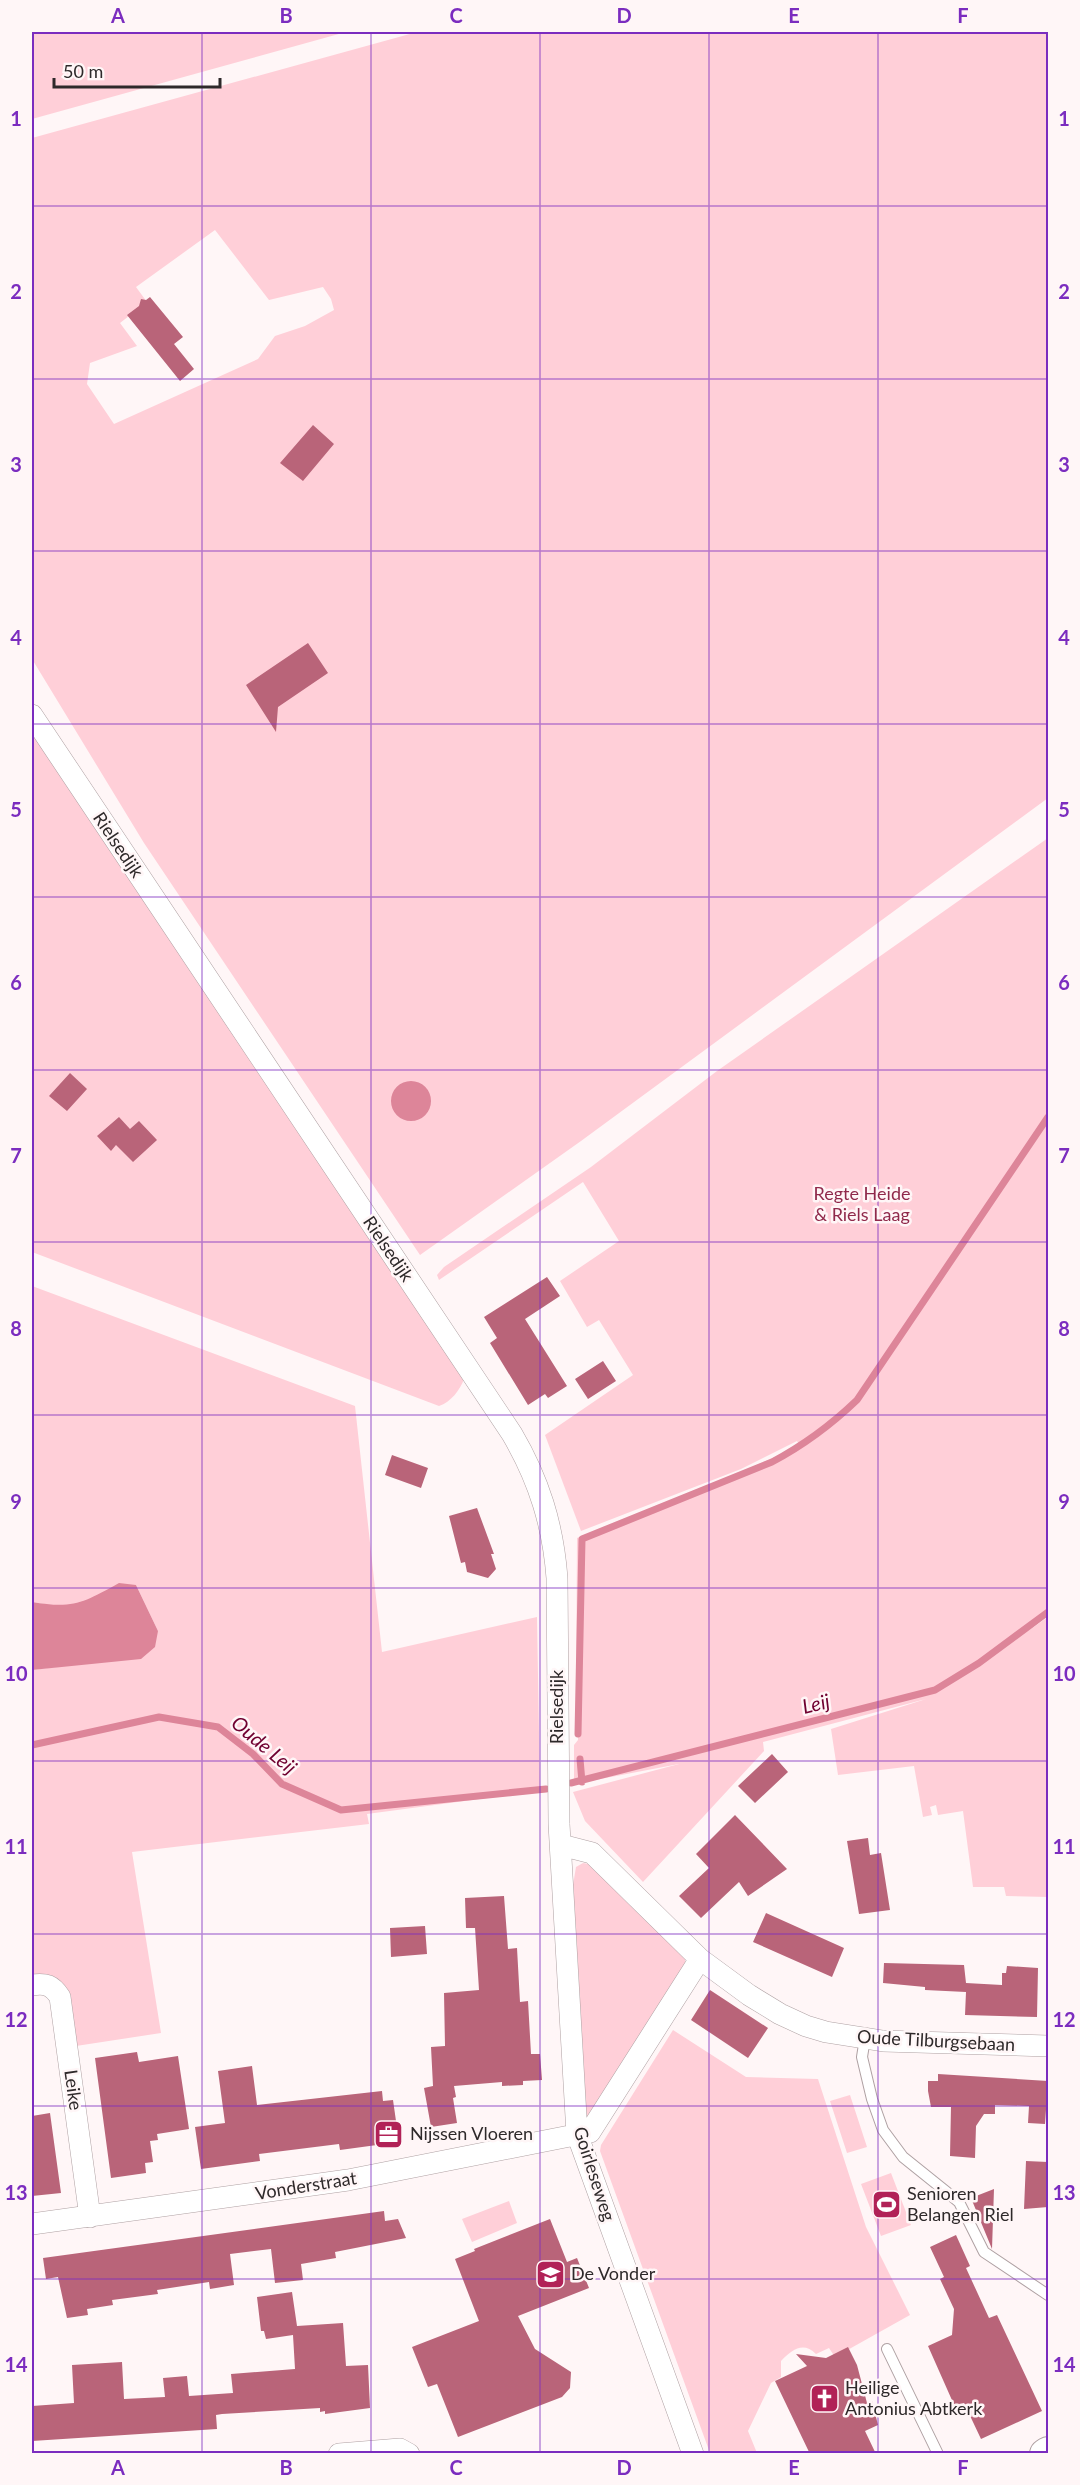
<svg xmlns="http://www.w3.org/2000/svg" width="1080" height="2485" font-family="Lato,sans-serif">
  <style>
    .green { fill: #ffcfd8; fill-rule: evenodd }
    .water { fill: #dd8599 }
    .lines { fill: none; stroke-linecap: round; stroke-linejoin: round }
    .stream { stroke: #dd8599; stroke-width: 7 }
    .building { fill: #b96479 }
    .lane-casing { stroke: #afa1a3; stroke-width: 12 }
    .street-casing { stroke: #afa1a3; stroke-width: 22 }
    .secondary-casing { stroke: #afa1a3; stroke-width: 32 }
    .lane { stroke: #fff; stroke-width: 10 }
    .street { stroke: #fff; stroke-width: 21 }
    .secondary { stroke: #fff; stroke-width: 30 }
    .grid { fill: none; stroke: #7b2cbf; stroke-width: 1.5; stroke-opacity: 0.55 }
    .labels { text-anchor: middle; stroke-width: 5; stroke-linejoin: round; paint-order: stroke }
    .street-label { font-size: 18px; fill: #2e292a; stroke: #fff6f7 }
    .park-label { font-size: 18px; fill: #90294b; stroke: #fff6f7 }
    .poi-label { font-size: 18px; fill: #2e292a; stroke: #fff6f7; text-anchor: start }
    .water-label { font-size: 20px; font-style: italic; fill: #6f0030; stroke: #fff6f7 }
    .neatline { fill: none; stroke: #7b2cbf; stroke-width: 2 }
    .grid-label { font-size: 20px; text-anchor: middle; font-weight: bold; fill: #7b2cbf }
  </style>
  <rect width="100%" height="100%" fill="#fff6f7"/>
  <path class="green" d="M 32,32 L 346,32 L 32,119 Z
    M 417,32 L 1048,32 L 1048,798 L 581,1141 L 420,1255 L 144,843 L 32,659 L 32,138 ZM 215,230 L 269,300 L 323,287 L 331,299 L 334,310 L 305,326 L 275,336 L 258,359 L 114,424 L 87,384 L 90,363 L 137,346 L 120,323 L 147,302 L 136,287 Z
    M 32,730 L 464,1379 C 460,1390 451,1402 439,1406 L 32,1252 Z
    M 1048,838 L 1048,1615 L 1028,1631 L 1048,1617 L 1048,1897 L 1006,1896 L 1004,1887 L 973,1887 L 963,1811 L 938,1815 L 936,1805 L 930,1807 L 932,1815 L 923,1817 L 914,1766 L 838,1775 L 831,1729 L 926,1699 L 763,1742 L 764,1751 L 643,1882 L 585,1821 L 573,1792 L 679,1764 L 574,1784 L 574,1745 L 578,1740 L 576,1693 L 577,1538 L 725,1479 L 800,1446 L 797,1441 L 741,1469 L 581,1531 L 545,1435 L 633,1375 L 599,1320 L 587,1327 L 560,1281 L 619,1241 L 583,1182 L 439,1280 L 437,1275 L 444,1267 L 591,1167 L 717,1071 Z
    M 32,1286 L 355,1406 L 382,1652 L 537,1617 L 540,1791 L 367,1814 L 369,1824 L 132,1852 L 161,2033 L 76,2046 C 71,2012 77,1971 32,1977 L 32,1670 L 72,1665 L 158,1631 L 136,1585 L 95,1597 L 78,1605 L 56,1606 L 32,1602 Z
    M 583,1863 L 589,1864 L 685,1956 L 685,1966 L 589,2120 L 586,2118 L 573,1885 L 576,1867 Z
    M 673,2030 L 746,2077 L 818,2079 L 866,2227 L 910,2315 L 835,2357 L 829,2348 L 816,2354 C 803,2341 792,2350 781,2361 L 781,2377 L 771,2383 L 748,2431 L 757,2453 L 710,2453 L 600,2151 L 601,2145 Z
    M 850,2095 L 867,2147 L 847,2153 L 830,2101 Z
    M 891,2173 L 911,2225 L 881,2236 L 861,2184 Z
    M 509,2201 L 517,2223 L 472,2242 L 462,2219 Z"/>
  <path class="water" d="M391 1101a20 20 0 1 1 40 0a20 20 0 1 1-40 0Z
    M 119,1583 L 136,1585 L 158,1631 L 155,1647 L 141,1659 L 32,1670 L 32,1602 C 73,1609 83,1603 119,1583 Z"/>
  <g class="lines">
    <path class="stream" d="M 578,1734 L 582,1539 L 772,1462 C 804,1445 831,1425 857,1400 L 1048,1117
      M 32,1745 L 159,1717 L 218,1727 L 253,1754 L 282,1784 L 341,1810 L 546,1789
      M 580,1759 L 582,1782
      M 571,1783 L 935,1690 L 979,1663 L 1048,1612"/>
  </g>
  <path class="building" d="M 150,297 L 183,337 L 174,344 L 194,369 L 180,381 L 127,315 L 139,306 L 141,299 L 146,300 Z
    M 313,425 L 334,444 L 303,481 L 280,463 Z
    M 308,643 L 328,673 L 278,707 L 276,732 L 246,685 Z
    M 70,1073 L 87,1089 L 67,1111 L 49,1096 Z
    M 119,1117 L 130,1129 L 139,1121 L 157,1140 L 133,1162 L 116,1145 L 111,1151 L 97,1136 Z
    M 547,1277 L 560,1296 L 525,1319 L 567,1386 L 548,1398 L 545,1394 L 528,1405 L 490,1343 L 497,1338 L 484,1317 Z
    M 603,1361 L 616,1381 L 588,1399 L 575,1379 Z
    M 392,1455 L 428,1468 L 421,1488 L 385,1475 Z
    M 477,1508 L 494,1554 L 491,1554 L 496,1569 L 488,1578 L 467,1572 L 465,1562 L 461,1563 L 449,1516 Z
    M 772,1754 L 788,1772 L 755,1803 L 738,1786 Z
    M 735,1815 L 787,1869 L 748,1896 L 739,1882 L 701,1918 L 679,1896 L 709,1868 L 696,1854 Z
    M 868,1838 L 870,1855 L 881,1853 L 890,1910 L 859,1914 L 847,1841 Z
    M 504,1896 L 508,1949 L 517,1948 L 520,2002 L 528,2001 L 531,2054 L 540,2054 L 542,2080 L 523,2081 L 523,2085 L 502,2086 L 502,2082 L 454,2086 L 456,2097 L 453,2098 L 457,2123 L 431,2127 L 424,2088 L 433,2086 L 431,2047 L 445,2046 L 444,1993 L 479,1990 L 475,1928 L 466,1928 L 465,1898 Z
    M 766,1913 L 844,1948 L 832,1977 L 753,1942 Z
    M 425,1926 L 427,1954 L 391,1957 L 390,1928 Z
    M 884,1963 L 964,1965 L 966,1983 L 1002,1985 L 1002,1973 L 1006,1973 L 1007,1966 L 1038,1968 L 1037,2017 L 965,2015 L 966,1992 L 925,1990 L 925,1987 L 883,1983 Z
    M 710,1990 L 768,2028 L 748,2058 L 691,2020 Z
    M 137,2052 L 139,2062 L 178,2056 L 189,2129 L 157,2134 L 158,2140 L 150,2141 L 153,2162 L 145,2163 L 146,2173 L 111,2178 L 95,2058 Z
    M 252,2066 L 257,2105 L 382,2091 L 383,2101 L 393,2100 L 399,2142 L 340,2150 L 339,2144 L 259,2154 L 260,2161 L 201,2169 L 195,2127 L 225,2123 L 218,2071 Z
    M 938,2074 L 1048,2081 L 1045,2124 L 1028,2123 L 1029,2106 L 995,2105 L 995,2114 L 984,2114 L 976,2126 L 975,2158 L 950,2156 L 951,2107 L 931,2107 L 928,2091 L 928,2081 L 938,2081 Z
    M 50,2113 L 61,2193 L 32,2196 L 32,2116 Z
    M 1026,2161 L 1048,2162 L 1048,2207 L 1024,2209 Z
    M 994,2189 L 992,2249 L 971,2198 Z
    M 384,2211 L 385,2221 L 398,2219 L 406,2238 L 335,2252 L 336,2258 L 301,2264 L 303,2280 L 275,2283 L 271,2249 L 230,2254 L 234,2285 L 210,2289 L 209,2282 L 157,2290 L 158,2294 L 112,2300 L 113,2305 L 87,2309 L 88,2315 L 67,2318 L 58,2277 L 46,2279 L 43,2258 Z
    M 550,2219 L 567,2262 L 577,2258 L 589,2288 L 518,2316 L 535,2349 L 571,2372 L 570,2388 L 562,2397 L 458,2437 L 437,2384 L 428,2387 L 412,2347 L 479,2321 L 455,2259 L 475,2251 L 474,2249 Z
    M 956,2235 L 970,2266 L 966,2268 L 989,2318 L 997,2315 L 1042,2411 L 981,2439 L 964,2403 L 955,2407 L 928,2346 L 952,2335 L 954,2309 L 940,2279 L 944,2277 L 930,2247 Z
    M 292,2292 L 297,2326 L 343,2323 L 346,2366 L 368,2365 L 370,2408 L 325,2414 L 325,2411 L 320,2412 L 320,2408 L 222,2414 L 216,2415 L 217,2429 L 32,2441 L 32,2406 L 74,2403 L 72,2365 L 122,2362 L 124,2399 L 165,2397 L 163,2378 L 187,2376 L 189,2396 L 233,2393 L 231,2374 L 295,2369 L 293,2335 L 266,2339 L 264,2331 L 261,2331 L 257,2297 Z
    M 848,2347 L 857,2365 L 867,2403 L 872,2401 L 878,2425 L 865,2431 L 876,2454 L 810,2454 L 775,2381 L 807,2366 L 796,2354 L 826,2358 Z"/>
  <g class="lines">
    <defs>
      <path id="lane" d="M 865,2038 L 862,2057 L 872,2099 L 883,2130 L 903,2157 L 959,2202 L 984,2252 L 1048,2295
        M 887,2349 L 938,2454"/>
      <path id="street" d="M 32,715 L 512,1434 C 539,1480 553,1525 557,1578 L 559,1824 L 577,2134 L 693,2454
        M 561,1845 L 592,1853 L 700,1959 L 749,1995 L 780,2014 L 806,2026 L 826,2032 L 883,2041 L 1048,2046
        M 32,1985 C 46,1983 52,1985 60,1997 L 90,2217
        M 32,2224 L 348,2180 L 590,2132 L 700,1959
        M 339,2454 L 400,2449 L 409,2454"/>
      <path id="secondary" d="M 1045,2454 L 1048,2452"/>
    </defs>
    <use href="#lane" class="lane-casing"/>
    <use href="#street" class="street-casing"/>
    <use href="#secondary" class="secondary-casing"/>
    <use href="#lane" class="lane"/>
    <use href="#street" class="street"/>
    <use href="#secondary" class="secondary"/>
  </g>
  <path class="grid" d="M 202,32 L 202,2454M 371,32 L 371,2454M 540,32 L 540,2454M 709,32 L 709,2454M 878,32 L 878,2454M 32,206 L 1048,206M 32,379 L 1048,379M 32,551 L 1048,551M 32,724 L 1048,724M 32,897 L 1048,897M 32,1070 L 1048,1070M 32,1242 L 1048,1242M 32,1415 L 1048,1415M 32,1588 L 1048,1588M 32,1761 L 1048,1761M 32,1934 L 1048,1934M 32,2106 L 1048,2106M 32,2279 L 1048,2279"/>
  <defs>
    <symbol id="office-square" viewBox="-11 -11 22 22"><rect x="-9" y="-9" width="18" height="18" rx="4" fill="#b12257" stroke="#fff6f7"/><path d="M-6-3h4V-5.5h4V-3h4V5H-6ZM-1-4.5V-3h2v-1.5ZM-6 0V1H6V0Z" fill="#fff"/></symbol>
    <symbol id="stadium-square" viewBox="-11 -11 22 22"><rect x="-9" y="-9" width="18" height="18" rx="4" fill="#b12257" stroke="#fff6f7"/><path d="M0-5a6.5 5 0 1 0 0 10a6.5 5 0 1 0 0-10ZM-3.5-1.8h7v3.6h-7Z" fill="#fff"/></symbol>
    <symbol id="school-square" viewBox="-11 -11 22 22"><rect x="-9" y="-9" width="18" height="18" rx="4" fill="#b12257" stroke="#fff6f7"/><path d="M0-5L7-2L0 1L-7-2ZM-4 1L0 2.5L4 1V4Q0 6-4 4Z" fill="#fff"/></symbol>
    <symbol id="church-square" viewBox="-11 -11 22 22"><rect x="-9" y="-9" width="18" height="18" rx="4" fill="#b12257" stroke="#fff6f7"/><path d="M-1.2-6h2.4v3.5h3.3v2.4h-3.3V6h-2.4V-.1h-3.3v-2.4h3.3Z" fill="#fff"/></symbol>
  </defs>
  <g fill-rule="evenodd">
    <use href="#office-square" x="372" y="2118" width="33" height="33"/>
    <use href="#stadium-square" x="870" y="2188" width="33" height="33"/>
    <use href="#school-square" x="534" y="2258" width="33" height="33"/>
    <use href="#church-square" x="808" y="2382" width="33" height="33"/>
  </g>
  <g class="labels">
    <g class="street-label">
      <text transform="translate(118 845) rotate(56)" y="6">Rielsedijk</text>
      <text transform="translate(388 1249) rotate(56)" y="6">Rielsedijk</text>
      <text transform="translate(557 1707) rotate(-90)" y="6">Rielsedijk</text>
      <text transform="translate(936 2041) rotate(3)" y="6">Oude Tilburgsebaan</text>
      <text transform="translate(73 2090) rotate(82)" y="6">Leike</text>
      <text transform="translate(594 2174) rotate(72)" y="6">Goirleseweg</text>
      <text transform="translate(306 2186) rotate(-9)" y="6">Vonderstraat</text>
    </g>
    <g class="park-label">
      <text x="862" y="1200">Regte Heide<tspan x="862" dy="21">&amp; Riels Laag</tspan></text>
    </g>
    <g class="poi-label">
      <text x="410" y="2140">Nijssen Vloeren</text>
      <text x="907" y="2200">Senioren<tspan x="907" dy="21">Belangen Riel</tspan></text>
      <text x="571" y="2280">De Vonder</text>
      <text x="845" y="2394">Heilige<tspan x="845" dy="21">Antonius Abtkerk</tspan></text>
    </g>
    <g class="water-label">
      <text transform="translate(816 1704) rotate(-14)" y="7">Leij</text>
      <text transform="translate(264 1745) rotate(40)" y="7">Oude Leij</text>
    </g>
  </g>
  <rect width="1080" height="2485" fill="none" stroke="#fff6f7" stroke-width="66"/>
  <path d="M54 78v9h166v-9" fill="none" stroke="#2e292a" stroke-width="3"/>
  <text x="63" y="78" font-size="18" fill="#2e292a" stroke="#fff6f7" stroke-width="4.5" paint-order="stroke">50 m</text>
  <rect x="33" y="33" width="1014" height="2419" class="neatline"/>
  <g class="grid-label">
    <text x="118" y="23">A</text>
    <text x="286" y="23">B</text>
    <text x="456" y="23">C</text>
    <text x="624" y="23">D</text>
    <text x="794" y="23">E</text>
    <text x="963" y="23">F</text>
    <text x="16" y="126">1</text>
    <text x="1064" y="126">1</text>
    <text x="16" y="299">2</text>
    <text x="1064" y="299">2</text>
    <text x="16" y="472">3</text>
    <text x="1064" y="472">3</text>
    <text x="16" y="645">4</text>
    <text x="1064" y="645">4</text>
    <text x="16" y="817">5</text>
    <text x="1064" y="817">5</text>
    <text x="16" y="990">6</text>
    <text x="1064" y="990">6</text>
    <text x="16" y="1163">7</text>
    <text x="1064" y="1163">7</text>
    <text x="16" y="1336">8</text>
    <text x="1064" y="1336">8</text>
    <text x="16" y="1509">9</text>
    <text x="1064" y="1509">9</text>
    <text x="16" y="1681">10</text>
    <text x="1064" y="1681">10</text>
    <text x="16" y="1854">11</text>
    <text x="1064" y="1854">11</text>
    <text x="16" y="2027">12</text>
    <text x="1064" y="2027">12</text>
    <text x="16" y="2200">13</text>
    <text x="1064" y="2200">13</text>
    <text x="16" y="2372">14</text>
    <text x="1064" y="2372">14</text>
    <text x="118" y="2475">A</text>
    <text x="286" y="2475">B</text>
    <text x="456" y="2475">C</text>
    <text x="624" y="2475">D</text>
    <text x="794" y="2475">E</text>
    <text x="963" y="2475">F</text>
  </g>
</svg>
